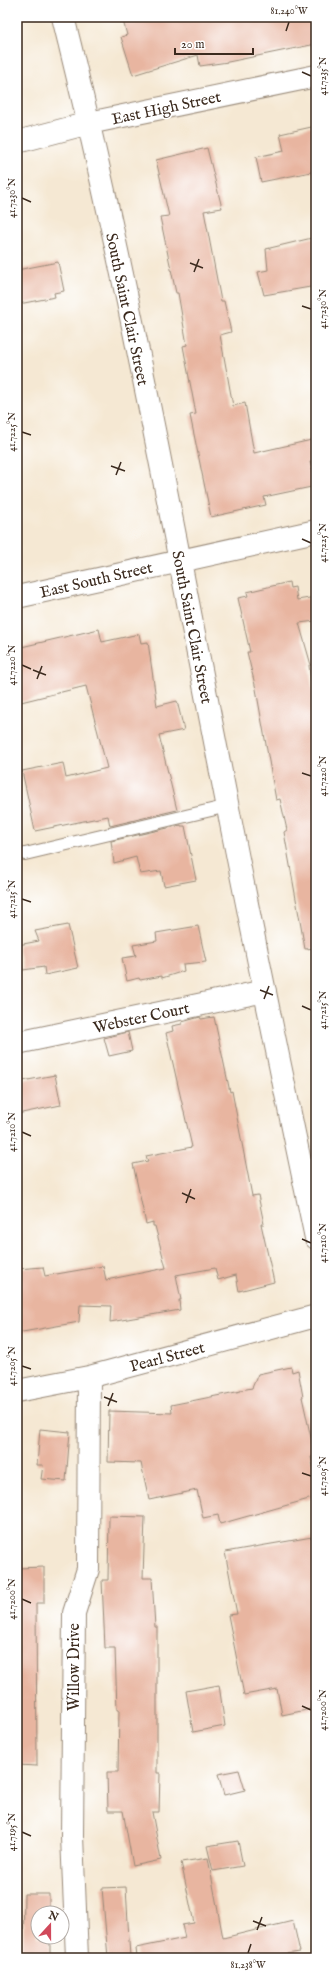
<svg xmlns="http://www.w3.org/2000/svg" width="333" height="1975" font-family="'IM FELL English',serif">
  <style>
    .building { fill: #e8b5a0 }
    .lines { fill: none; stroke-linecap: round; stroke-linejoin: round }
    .lane-casing { stroke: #988978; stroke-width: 14 }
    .street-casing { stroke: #988978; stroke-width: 24 }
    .lane { stroke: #fff; stroke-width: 12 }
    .street { stroke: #fff; stroke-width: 22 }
    .ticks { fill: none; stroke: #3b2a1e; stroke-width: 1.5 }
    .labels { text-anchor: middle; stroke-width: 3; stroke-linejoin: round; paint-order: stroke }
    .street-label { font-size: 16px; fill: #3b2a1e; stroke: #fff }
    .neatline { fill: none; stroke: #3b2a1e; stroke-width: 1.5 }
    .ticks-label { font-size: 10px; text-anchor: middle; fill: #3b2a1e }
  </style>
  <rect width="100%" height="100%" fill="#fff"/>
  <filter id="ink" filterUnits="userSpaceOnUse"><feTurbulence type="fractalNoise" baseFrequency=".025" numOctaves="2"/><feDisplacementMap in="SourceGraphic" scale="8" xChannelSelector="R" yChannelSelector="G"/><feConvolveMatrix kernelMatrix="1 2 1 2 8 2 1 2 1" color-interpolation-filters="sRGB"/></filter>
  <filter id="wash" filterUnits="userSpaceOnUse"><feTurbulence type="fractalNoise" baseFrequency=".012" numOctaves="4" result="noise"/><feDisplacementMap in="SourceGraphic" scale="16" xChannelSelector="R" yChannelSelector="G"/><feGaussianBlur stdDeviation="0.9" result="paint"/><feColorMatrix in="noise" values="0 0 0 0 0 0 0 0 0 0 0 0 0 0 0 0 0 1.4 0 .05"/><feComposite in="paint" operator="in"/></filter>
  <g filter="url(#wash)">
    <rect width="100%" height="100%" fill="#f5e8d3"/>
    <g id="blocks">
      <path class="building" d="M 122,17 L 316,17 L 316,44 L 228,62 L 200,66 L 198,55 L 133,75 L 121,37 L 127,35 Z
        M 316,126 L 316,171 L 261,182 L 256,157 L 284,151 L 280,134 Z
        M 207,148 L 222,208 L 204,211 L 221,301 L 224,301 L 231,332 L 220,335 L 233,406 L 245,403 L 254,453 L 316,439 L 316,461 L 310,462 L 316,486 L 264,497 L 266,505 L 211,517 L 190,415 L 196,414 L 183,346 L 187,345 L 178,293 L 176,293 L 160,217 L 169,216 L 156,160 Z
        M 316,237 L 316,286 L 264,295 L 258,272 L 268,270 L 266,249 Z
        M 58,262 L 64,291 L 54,293 L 55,297 L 19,304 L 17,291 L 17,270 Z
        M 289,582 L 290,588 L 295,587 L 297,600 L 316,597 L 316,621 L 299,623 L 311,665 L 309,665 L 314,703 L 316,702 L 316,948 L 305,949 L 284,832 L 287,830 L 280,799 L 276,800 L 256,689 L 247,652 L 250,652 L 238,598 L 248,596 L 247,592 Z
        M 99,629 L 102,642 L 139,634 L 141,643 L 148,642 L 157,706 L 177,701 L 184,730 L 159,735 L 177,810 L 110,826 L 108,816 L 35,831 L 22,771 L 63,763 L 66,778 L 107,768 L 86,686 L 21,702 L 19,694 L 17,694 L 17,648 Z
        M 181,825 L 181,826 L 185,826 L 196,880 L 164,886 L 161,871 L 140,874 L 136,857 L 114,863 L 111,841 Z
        M 68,925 L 78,968 L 45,975 L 44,967 L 23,970 L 18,945 L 39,941 L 35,931 Z
        M 198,926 L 206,962 L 183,964 L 184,971 L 162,978 L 162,976 L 140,980 L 139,978 L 127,981 L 122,958 L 136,956 L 133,945 L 157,941 L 156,933 Z
        M 200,1017 L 201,1019 L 214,1017 L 230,1092 L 232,1091 L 252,1196 L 258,1195 L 264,1224 L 261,1224 L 274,1282 L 239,1291 L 236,1275 L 218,1280 L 215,1268 L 176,1275 L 181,1300 L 179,1300 L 180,1310 L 110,1322 L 111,1306 L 80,1305 L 79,1322 L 17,1333 L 17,1269 L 43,1267 L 45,1276 L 103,1266 L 106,1280 L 166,1268 L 155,1226 L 153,1226 L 153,1222 L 146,1224 L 133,1164 L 148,1161 L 146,1156 L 192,1147 L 166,1033 L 173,1031 L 172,1026 L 182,1024 L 182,1022 Z
        M 128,1032 L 132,1051 L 109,1056 L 104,1038 Z
        M 55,1075 L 61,1105 L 17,1114 L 17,1082 Z
        M 291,1367 L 292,1372 L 298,1370 L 303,1397 L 302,1397 L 315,1456 L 311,1457 L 316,1481 L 316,1497 L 220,1524 L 218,1515 L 203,1518 L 197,1490 L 149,1500 L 141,1463 L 108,1462 L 109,1411 L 172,1413 L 171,1405 L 241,1391 L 241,1390 L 252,1388 L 258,1374 Z
        M 40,1429 L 70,1432 L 66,1481 L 41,1479 L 43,1465 L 37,1465 Z
        M 109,1516 L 145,1517 L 143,1578 L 152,1578 L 155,1627 L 157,1627 L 157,1773 L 160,1773 L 159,1812 L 152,1812 L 161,1860 L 133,1866 L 123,1811 L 108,1811 L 107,1772 L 118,1772 L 119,1710 L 117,1710 L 115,1648 L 105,1648 L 102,1580 L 108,1580 Z
        M 312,1537 L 316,1555 L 316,1628 L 314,1628 L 316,1708 L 282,1715 L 277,1689 L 244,1695 L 228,1615 L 237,1614 L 225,1552 Z
        M 44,1567 L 44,1603 L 36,1603 L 37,1766 L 17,1765 L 17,1568 Z
        M 219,1685 L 225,1726 L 193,1732 L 186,1691 Z
        M 239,1770 L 245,1790 L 224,1795 L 218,1774 Z
        M 238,1841 L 243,1866 L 213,1871 L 207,1846 Z
        M 208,1858 L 223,1938 L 293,1921 L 300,1952 L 257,1958 L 137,1958 L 136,1948 L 185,1938 L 182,1925 L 194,1923 L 181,1862 Z
        M 126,1887 L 130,1958 L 108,1958 L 102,1888 Z
        M 24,1894 L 49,1894 L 49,1913 L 38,1913 L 38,1937 L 50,1937 L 50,1958 L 23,1958 Z"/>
    </g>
  </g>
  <g filter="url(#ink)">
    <use href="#blocks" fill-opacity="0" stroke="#988978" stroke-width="1"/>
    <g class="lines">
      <defs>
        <path id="lane" d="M 25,854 L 228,806"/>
        <path id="street" d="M 63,17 C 128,278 176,544 228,808 C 256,952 286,1095 316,1238
          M 17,142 L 89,123 L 316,76
          M 17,597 L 316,531
          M 17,1043 L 265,991
          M 17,1391 L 89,1377 L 316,1316
          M 77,1958 L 72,1836 L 74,1613 L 88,1569 L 89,1377"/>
      </defs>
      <use href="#lane" class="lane-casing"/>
      <use href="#street" class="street-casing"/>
      <use href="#lane" class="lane"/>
      <use href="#street" class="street"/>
    </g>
  </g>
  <path class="ticks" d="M 286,31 L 289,22M 302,72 L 311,76M 22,198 L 31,202M 190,263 L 203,268M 194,272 L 199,259M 302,306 L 311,309M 22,432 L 31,435M 111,466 L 125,471M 116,475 L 121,462M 302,539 L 311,543M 22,665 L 31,669M 33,670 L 46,675M 37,679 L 42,666M 302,773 L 311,776M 22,899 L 31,902M 260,990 L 273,995M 264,999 L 269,986M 302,1006 L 311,1010M 22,1132 L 31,1136M 182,1193 L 195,1199M 186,1203 L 191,1189M 302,1239 L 311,1243M 22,1366 L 31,1369M 104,1397 L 117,1402M 108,1406 L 113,1393M 302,1473 L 311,1476M 22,1599 L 31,1603M 302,1706 L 311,1710M 22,1832 L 31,1836M 253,1921 L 266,1926M 257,1930 L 262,1917M 248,1953 L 251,1944"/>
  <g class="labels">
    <g class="street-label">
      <text transform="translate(166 107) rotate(-12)" y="6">East High Street</text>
      <text transform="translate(128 309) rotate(78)" y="6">South Saint Clair Street</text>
      <text transform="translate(96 579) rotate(-13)" y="6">East South Street</text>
      <text transform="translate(193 627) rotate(79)" y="6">South Saint Clair Street</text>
      <text transform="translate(141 1017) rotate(-12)" y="6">Webster Court</text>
      <text transform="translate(167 1356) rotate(-15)" y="6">Pearl Street</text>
      <text transform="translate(73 1667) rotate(-90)" y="6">Willow Drive</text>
    </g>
  </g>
  <rect width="333" height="1975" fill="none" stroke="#fff" stroke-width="44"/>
  <g transform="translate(50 1925) rotate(21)"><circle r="19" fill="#ffffff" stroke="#b1aaa5"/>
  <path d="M0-3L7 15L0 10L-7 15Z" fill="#d1495b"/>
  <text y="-6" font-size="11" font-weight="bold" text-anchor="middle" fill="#3b2a1e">N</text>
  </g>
  <path d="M175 48v6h78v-6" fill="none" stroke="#3b2a1e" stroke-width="2"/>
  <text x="181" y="48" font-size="12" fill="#3b2a1e" stroke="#ffffff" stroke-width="3" paint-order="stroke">20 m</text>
  <rect x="22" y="22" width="289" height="1931" class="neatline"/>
  <g class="ticks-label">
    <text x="289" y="14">81.240°W</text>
    <text transform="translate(322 76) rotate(-90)" y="4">41.7235°N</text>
    <text transform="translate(11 198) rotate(-90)" y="4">41.7230°N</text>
    <text transform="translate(322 309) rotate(-90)" y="4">41.7230°N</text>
    <text transform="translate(11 432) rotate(-90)" y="4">41.7225°N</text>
    <text transform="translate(322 543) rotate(-90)" y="4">41.7225°N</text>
    <text transform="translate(11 665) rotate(-90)" y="4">41.7220°N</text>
    <text transform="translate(322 776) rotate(-90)" y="4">41.7220°N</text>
    <text transform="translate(11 899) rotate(-90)" y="4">41.7215°N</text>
    <text transform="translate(322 1010) rotate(-90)" y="4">41.7215°N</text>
    <text transform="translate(11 1132) rotate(-90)" y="4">41.7210°N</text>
    <text transform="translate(322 1243) rotate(-90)" y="4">41.7210°N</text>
    <text transform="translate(11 1366) rotate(-90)" y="4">41.7205°N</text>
    <text transform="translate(322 1476) rotate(-90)" y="4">41.7205°N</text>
    <text transform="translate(11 1599) rotate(-90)" y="4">41.7200°N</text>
    <text transform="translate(322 1710) rotate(-90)" y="4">41.7200°N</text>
    <text transform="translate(11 1832) rotate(-90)" y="4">41.7195°N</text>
    <text x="248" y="1968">81.238°W</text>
  </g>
</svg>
